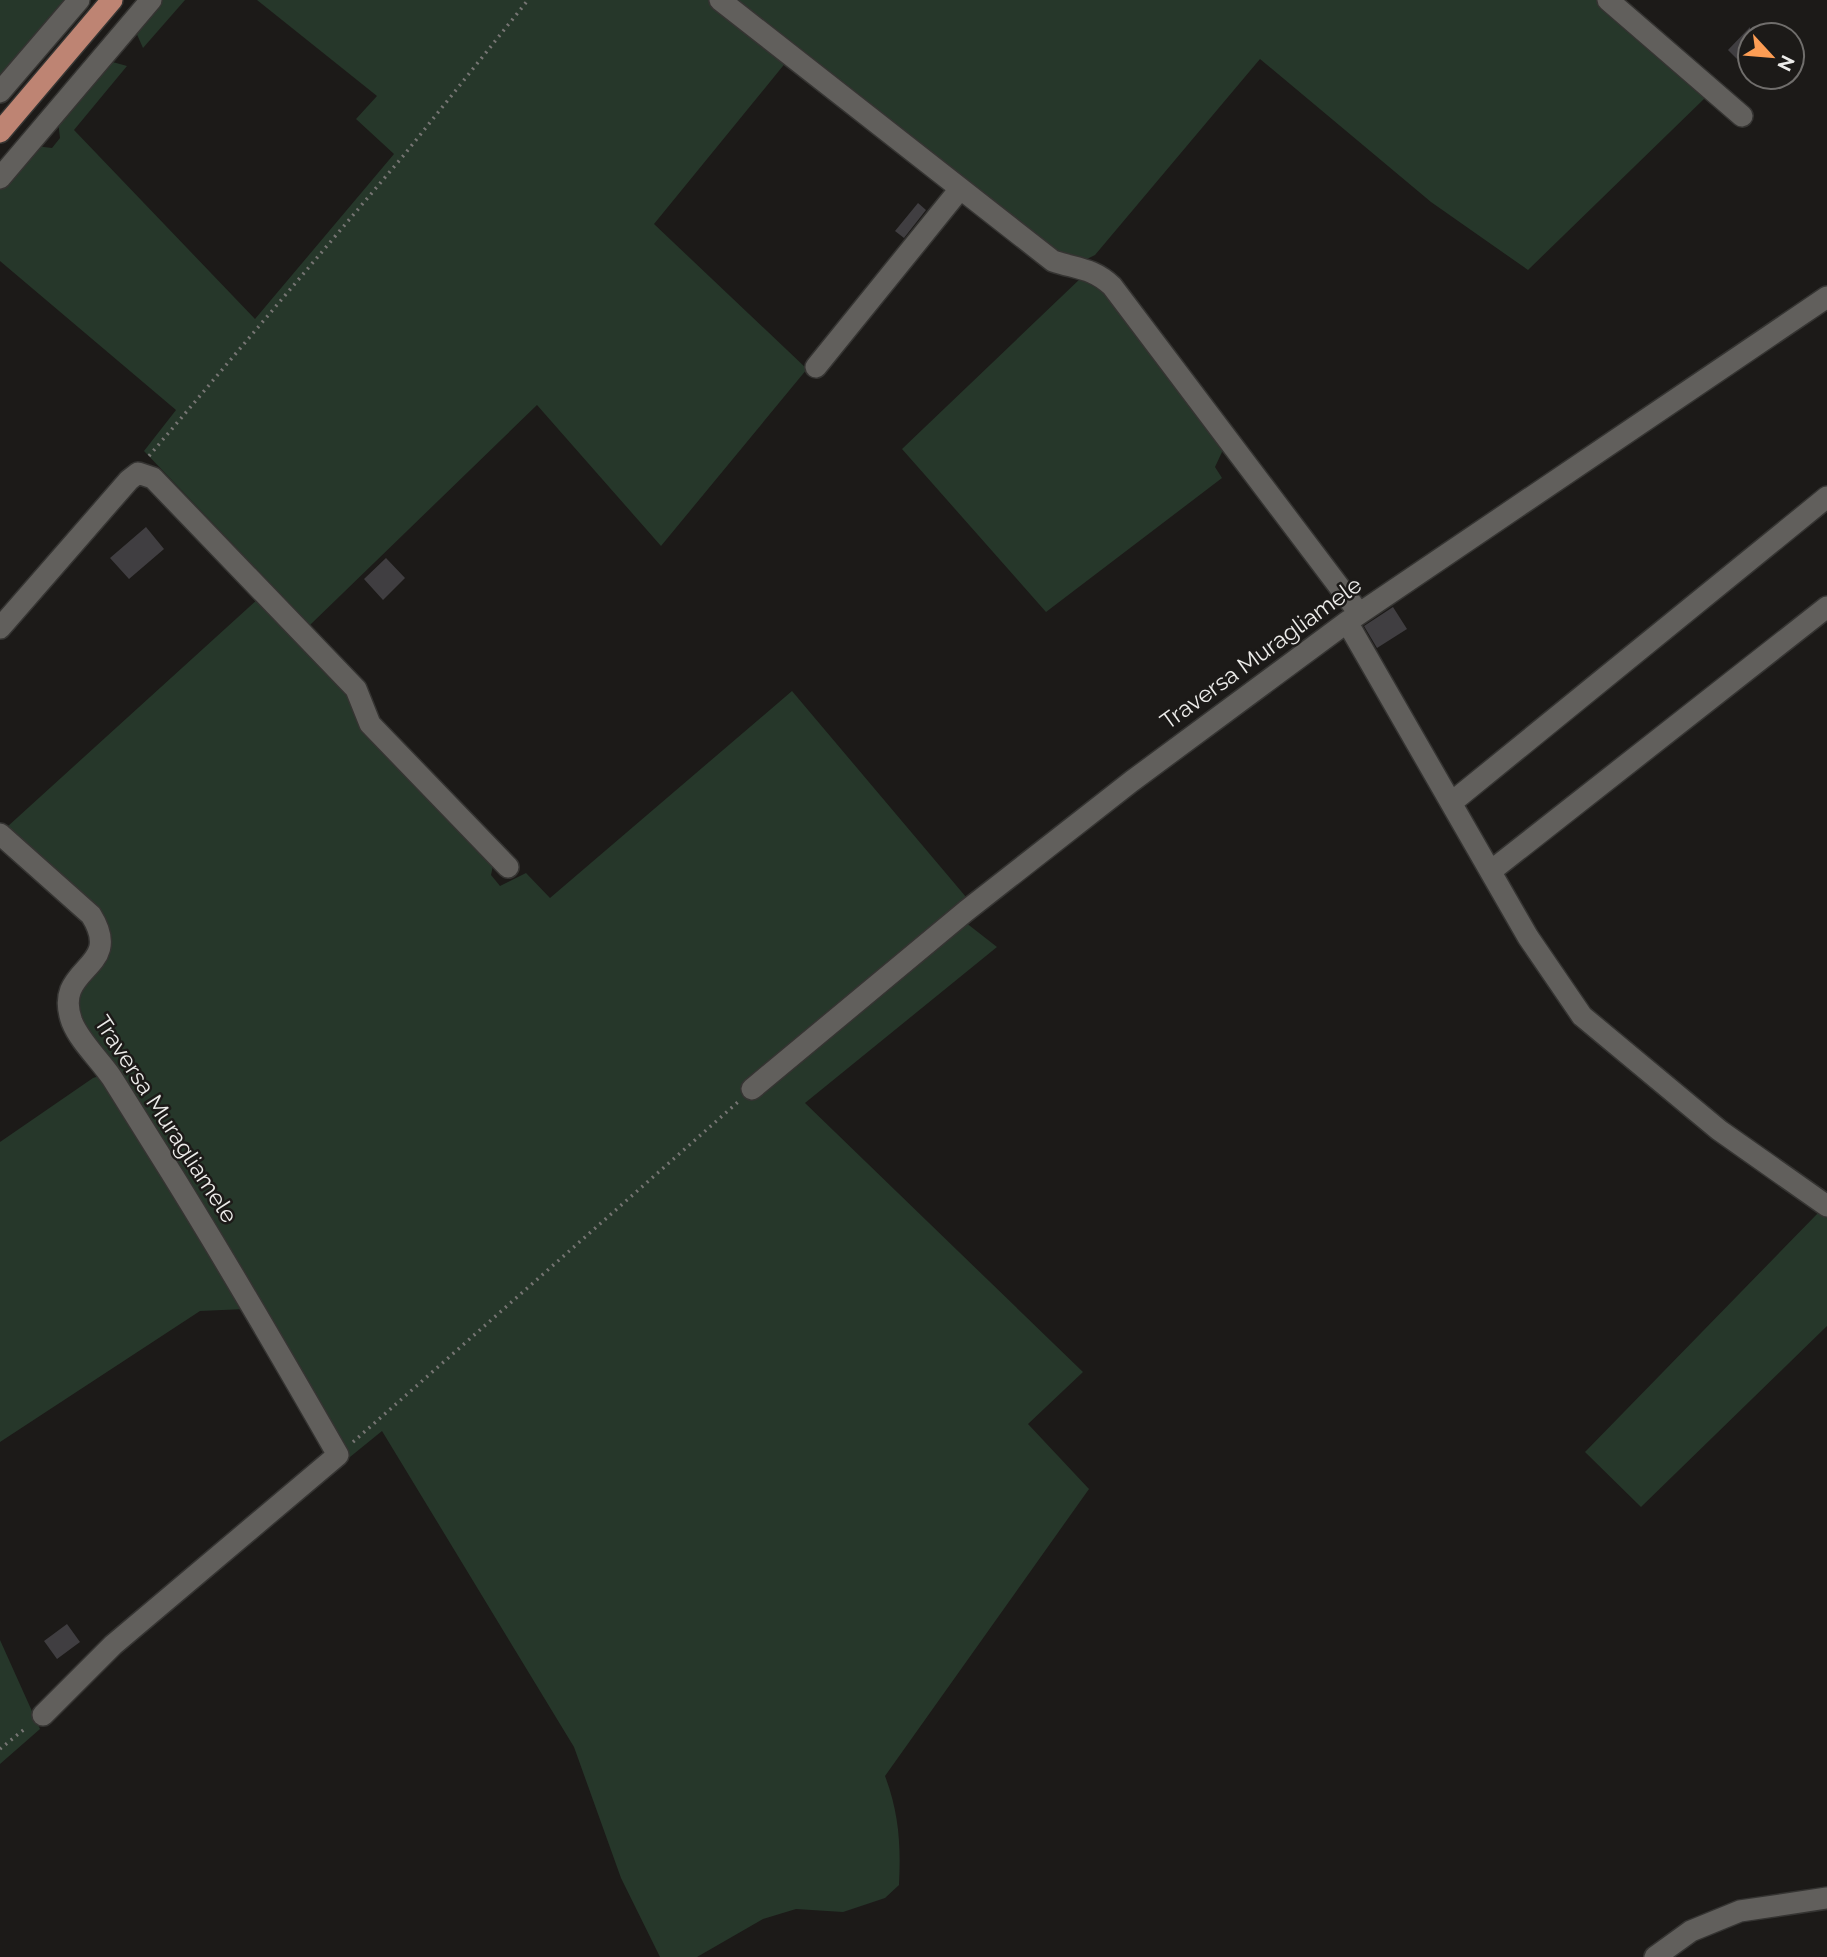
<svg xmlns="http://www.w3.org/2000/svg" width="1827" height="1957" font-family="Raleway,sans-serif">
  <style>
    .green { fill: #26372a }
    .building { fill: #403e41 }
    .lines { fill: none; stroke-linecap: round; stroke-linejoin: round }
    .minor-casing { stroke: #353432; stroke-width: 24 }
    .major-casing { stroke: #353432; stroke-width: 24 }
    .path { stroke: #767573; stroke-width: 3.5; stroke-dasharray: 2 5; stroke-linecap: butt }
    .minor { stroke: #615f5c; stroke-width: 21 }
    .major { stroke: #be8473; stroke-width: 21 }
    .labels { text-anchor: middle; stroke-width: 5; stroke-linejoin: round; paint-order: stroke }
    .street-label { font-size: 23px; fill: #edecea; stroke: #1c1a18 }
  </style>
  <rect width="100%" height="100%" fill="#1c1a18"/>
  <path class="green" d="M 0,0 L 65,0 L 0,76 Z
    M 160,0 L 185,0 L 143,48 L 135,30 Z
    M 257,0 L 710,0 L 787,61 L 654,224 L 807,369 L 661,546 L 537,405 L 310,625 L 144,451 L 176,410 L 0,261 L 0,189 L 36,146 L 52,148 L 60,138 L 58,121 L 109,61 L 127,66 L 74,130 L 255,319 L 394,154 L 356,119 L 377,96 Z
    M 727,0 L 1596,0 L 1706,97 L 1528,270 L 1431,202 L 1260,59 L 1095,255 L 1083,261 L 1063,259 Z
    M 1082,277 L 1095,281 L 1222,442 L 1222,452 L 1215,467 L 1222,478 L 1046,612 L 902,449 Z
    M 260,597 L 351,692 L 494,861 L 491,875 L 500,886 L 526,873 L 550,898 L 792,691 L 966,897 L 740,1088 L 748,1099 L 965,922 L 997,947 L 805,1103 L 1083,1372 L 1028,1424 L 1089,1489 L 885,1776 C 899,1813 901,1845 899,1885 L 885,1898 L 843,1912 L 796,1909 L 763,1919 L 697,1957 L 660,1957 L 621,1878 L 574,1747 L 382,1431 L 350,1457 L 338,1445 L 80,1023 L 72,1001 L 108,941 L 7,827 Z
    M 102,1075 L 245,1309 L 200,1311 L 0,1442 L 0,1142 L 93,1078 Z
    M 1819,1212 L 1827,1218 L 1827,1326 L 1641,1507 L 1585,1452 Z
    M 0,1640 L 40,1729 L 0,1764 Z"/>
  <path class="building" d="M 1750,27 L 1750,58 L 1743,65 L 1728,50 Z
    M 918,203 L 926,210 L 904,238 L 895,231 Z
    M 146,527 L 164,549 L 129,579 L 110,558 Z
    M 386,558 L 405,578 L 383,600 L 364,579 Z
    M 1393,607 L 1407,629 L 1377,648 L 1364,626 Z
    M 67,1624 L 80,1642 L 57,1659 L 44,1641 Z"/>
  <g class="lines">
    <defs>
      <path id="minor" d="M 720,0 L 1053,261 C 1077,269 1093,268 1112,286 L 1359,613
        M 1608,0 L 1742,116
        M 0,92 L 79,0
        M 0,178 L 151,0
        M 816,367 L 960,189
        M 1347,622 L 1528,937 L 1582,1016 L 1719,1130 L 1827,1206
        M 0,628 L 129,480 L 138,473 L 153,478 L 356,689 L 370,724 L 508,867
        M 1451,803 L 1827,497
        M 0,834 L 91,915 C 126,971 51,965 72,1022 C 80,1042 100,1060 112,1078 C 127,1102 142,1126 157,1150 C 220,1250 279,1352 338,1455 L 113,1645 L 43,1715
        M 1491,871 L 1827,607
        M 752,1089 L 966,911 L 1132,781 L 1347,622 L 1827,297
        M 1655,1957 L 1691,1931 L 1740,1911 L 1827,1898"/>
      <path id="major" d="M 0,132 L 112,0"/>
    </defs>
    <use href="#minor" class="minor-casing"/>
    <use href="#major" class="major-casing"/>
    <path class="path" d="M 149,456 L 404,155 L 528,0
      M 353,1442 L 738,1102
      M 0,1749 L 27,1727"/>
    <use href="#minor" class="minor"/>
    <use href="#major" class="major"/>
  </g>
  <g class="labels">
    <g class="street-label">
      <text transform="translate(1261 653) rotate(-36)" y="8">Traversa Muragliamele</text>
      <text transform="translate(166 1119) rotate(57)" y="8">Traversa Muragliamele</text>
    </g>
  </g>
  <g transform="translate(1771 56) rotate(116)"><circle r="33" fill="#1c1a18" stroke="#706e6c" stroke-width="2"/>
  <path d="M0-5L12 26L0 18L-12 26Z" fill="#fd9d54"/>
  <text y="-10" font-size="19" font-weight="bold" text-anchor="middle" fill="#edecea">N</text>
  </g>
</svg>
